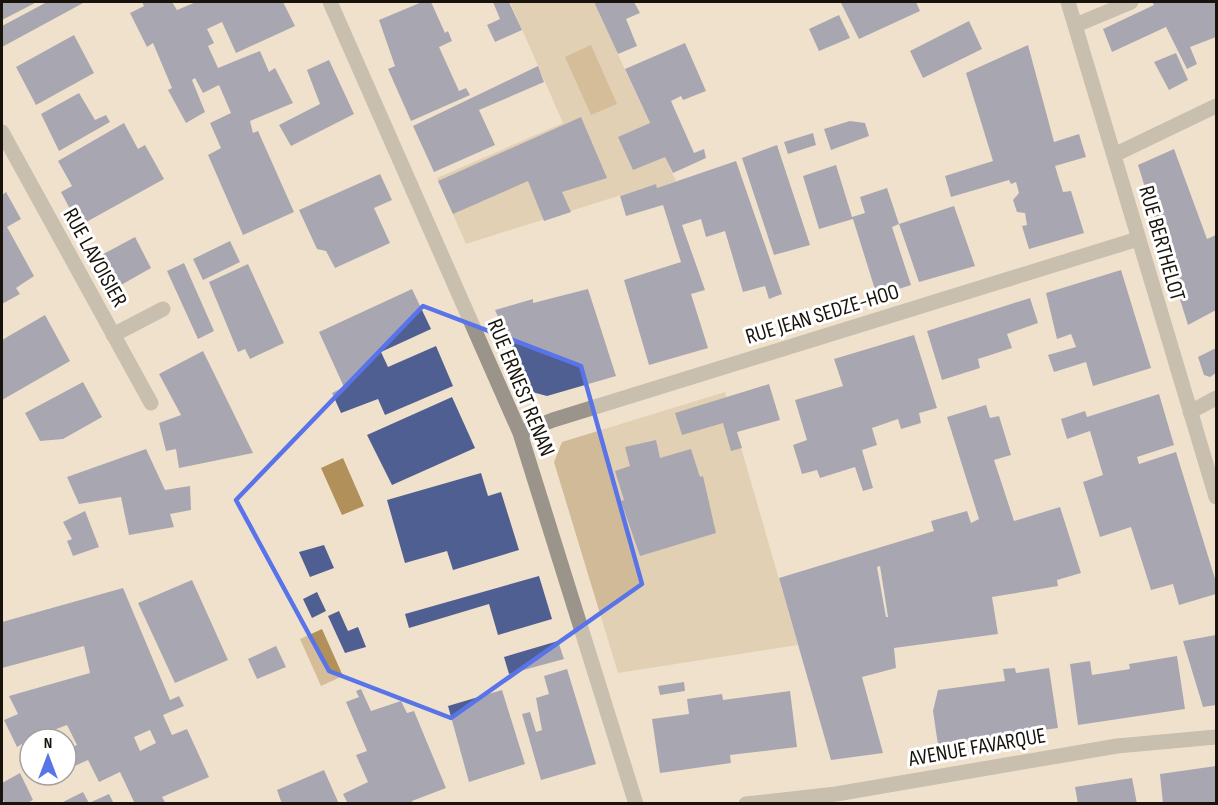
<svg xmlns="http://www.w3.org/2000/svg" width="1218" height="805" font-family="'Sofia Sans Condensed',sans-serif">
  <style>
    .green { fill: #d1ba97 }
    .water { fill: #b2905a }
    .building { fill: #505f91; fill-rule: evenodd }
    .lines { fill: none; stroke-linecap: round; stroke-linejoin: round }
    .minor { stroke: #9a948b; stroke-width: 15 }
    .marked { fill: none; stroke: #5973e9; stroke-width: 4.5; stroke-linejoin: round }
    .labels { text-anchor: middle; stroke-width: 6; stroke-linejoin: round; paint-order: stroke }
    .street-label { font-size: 22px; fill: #18130b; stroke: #fff }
  </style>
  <rect width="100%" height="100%" fill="#f0e1cc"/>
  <path class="green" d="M 510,2 L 594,2 L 676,181 L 657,188 L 656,184 L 466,244 L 437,178 L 563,123 Z
    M 725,392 L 798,645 L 618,673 L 554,462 L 562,442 Z"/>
  <path class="water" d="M 591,45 L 617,104 L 591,115 L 565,57 Z
    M 343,458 L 364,506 L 342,515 L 321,468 Z
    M 322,629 L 343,676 L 321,686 L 300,639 Z"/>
  <path class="building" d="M 2,2 L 37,2 L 2,20 Z
    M 47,2 L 85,2 L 2,47 L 2,26 Z
    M 142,2 L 172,2 L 177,10 L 196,2 L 283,2 L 295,26 L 236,53 L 222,22 L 207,29 L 214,43 L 208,46 L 218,68 L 260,51 L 269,72 L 275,68 L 293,103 L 250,121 L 253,133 L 258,131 L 294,212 L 243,235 L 208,155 L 221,148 L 210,123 L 231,113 L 219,85 L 203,93 L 195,78 L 192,80 L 205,112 L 186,123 L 168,90 L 172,88 L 153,43 L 147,47 L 130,13 L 144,6 Z
    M 422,2 L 431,2 L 445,33 L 448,31 L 452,41 L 439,47 L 459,91 L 466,88 L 470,95 L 411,121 L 388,69 L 395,66 L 379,20 Z
    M 493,2 L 509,2 L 522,30 L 495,42 L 487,25 L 500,19 Z
    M 594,2 L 634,2 L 640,13 L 626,19 L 637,46 L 618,54 Z
    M 844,2 L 916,2 L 920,11 L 859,39 L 841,3 Z
    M 1152,2 L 1216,2 L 1216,37 L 1190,47 L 1197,64 L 1187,69 L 1166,27 L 1112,52 L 1103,29 L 1154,5 Z
    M 839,15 L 850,38 L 819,51 L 809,29 Z
    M 969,21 L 982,49 L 923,78 L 910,51 Z
    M 74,35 L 94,73 L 36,105 L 16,67 Z
    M 685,43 L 706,91 L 683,100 L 681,96 L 671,101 L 694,153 L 704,149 L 706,158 L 673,173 L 665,157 L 633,170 L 618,137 L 650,123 L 625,69 Z
    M 1028,45 L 1054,142 L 1079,134 L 1086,157 L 1055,166 L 1063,192 L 1071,191 L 1084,233 L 1029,249 L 1022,226 L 1027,225 L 1025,213 L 1017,212 L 1013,200 L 1019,193 L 1016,182 L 1011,184 L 1009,180 L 951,197 L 945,176 L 993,161 L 966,73 Z
    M 1176,53 L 1188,80 L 1169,90 L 1154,62 Z
    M 329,60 L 354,114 L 291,146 L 279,125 L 320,104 L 307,70 Z
    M 538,66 L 544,82 L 479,110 L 495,145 L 434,172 L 413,126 Z
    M 79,93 L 95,120 L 106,115 L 110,122 L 59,151 L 41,114 Z
    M 581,117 L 607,178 L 562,192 L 571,212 L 544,221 L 528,181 L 453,214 L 438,181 Z
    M 850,121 L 865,123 L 869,136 L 831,150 L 824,129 Z
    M 124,123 L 138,149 L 145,145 L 164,179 L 79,226 L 61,192 L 72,186 L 58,161 Z
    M 813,133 L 816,145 L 788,154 L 784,142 Z
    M 777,145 L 810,245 L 774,255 L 742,158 Z
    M 1174,149 L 1207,239 L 1216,235 L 1216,310 L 1188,325 L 1138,165 Z
    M 736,161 L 782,294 L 769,299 L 765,286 L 743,292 L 725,231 L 706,237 L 701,219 L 682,225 L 705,290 L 691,294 L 708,348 L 649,365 L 624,280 L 681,262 L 663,205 L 626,216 L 620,196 L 656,184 L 657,188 Z
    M 836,165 L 852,217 L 865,213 L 860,197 L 887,188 L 899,224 L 892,227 L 911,285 L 877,296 L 853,219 L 819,229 L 803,176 Z
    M 380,174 L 392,200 L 374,208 L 390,243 L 335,268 L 326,251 L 317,249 L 299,210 Z
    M 6,192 L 21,219 L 7,227 L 34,276 L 16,288 L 20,294 L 2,304 L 2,195 Z
    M 954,206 L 975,266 L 919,282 L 899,224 Z
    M 135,237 L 151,268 L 114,289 L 96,258 Z
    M 230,241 L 240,262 L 203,280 L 193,259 Z
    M 184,263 L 214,331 L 198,339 L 167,271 Z
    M 248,264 L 284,343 L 250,359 L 245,349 L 238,352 L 209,282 Z
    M 1121,270 L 1151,368 L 1093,386 L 1086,362 L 1054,372 L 1048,355 L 1076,347 L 1071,334 L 1057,339 L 1046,293 Z
    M 412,289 L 431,329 L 381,352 L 388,367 L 436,346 L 453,386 L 385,415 L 378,399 L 341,413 L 332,393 L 344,387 L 319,332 Z
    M 588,289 L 616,376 L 547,396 L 532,392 L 495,310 L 533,299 L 533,303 Z
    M 1030,298 L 1038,323 L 1007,334 L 1012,348 L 978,359 L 980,368 L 942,380 L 927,331 Z
    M 45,315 L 70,361 L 2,400 L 2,340 Z
    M 914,335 L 937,408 L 919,413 L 921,423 L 901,429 L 898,419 L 872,428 L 877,445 L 862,450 L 873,488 L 863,491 L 855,467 L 820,478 L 817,470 L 802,474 L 793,445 L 807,440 L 795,400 L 843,386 L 834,359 Z
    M 1216,348 L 1216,373 L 1210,377 L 1204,375 L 1198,357 Z
    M 203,351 L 253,453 L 179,468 L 176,449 L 166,451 L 159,423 L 181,415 L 159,374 Z
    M 83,382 L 102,417 L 63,439 L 40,441 L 25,413 Z
    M 769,384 L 780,420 L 737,432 L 742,448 L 731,451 L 723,423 L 682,435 L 675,413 Z
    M 1159,394 L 1174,445 L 1137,457 L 1139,464 L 1176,452 L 1216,582 L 1216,594 L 1179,605 L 1173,584 L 1151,590 L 1131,527 L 1100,537 L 1083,482 L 1103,475 L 1090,431 L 1067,439 L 1061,419 L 1085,411 L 1087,417 Z
    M 452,397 L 475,448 L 392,485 L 367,435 Z
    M 986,405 L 990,418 L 999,416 L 1011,455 L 994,460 L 1014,521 L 1060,507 L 1081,573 L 1057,580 L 1058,586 L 992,597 L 998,634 L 894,648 L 896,668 L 862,677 L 883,753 L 831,760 L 779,578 L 934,531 L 931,521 L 967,511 L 971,523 L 979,519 L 947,417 ZM 880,566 L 888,617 L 886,617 L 877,567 Z
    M 656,440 L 660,458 L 691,449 L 700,477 L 703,476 L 716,533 L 640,556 L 621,501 L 624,500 L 615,471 L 630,466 L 625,447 Z
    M 146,449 L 165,490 L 190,486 L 191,510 L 170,514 L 174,527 L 129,535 L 121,497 L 79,504 L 67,477 Z
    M 481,473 L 488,496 L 501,492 L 519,550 L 453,570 L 447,551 L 405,563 L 387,500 Z
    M 85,511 L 99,547 L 73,556 L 67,541 L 72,539 L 63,522 Z
    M 324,545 L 334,568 L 310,577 L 299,552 Z
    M 539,576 L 552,619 L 498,635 L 489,604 L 409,628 L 405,614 Z
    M 192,580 L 228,660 L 175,683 L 138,603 Z
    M 123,588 L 170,700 L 179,696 L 184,706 L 163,715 L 172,735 L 187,729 L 209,777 L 162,797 L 166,804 L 135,804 L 120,772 L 99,782 L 88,760 L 66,770 L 66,750 L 77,745 L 67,725 L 30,739 L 17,747 L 4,720 L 18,714 L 9,696 L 90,673 L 84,646 L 2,668 L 2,622 ZM 150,730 L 156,743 L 140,751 L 134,737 Z
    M 317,592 L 326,611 L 312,618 L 303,599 Z
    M 339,611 L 348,631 L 358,627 L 366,647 L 345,653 L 328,616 Z
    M 1216,635 L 1216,705 L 1203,707 L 1183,641 Z
    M 558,641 L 564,659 L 509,674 L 504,657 Z
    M 276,646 L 286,667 L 257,679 L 248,659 Z
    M 1177,656 L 1185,709 L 1078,725 L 1070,664 L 1090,661 L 1092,675 L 1130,669 L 1129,664 Z
    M 1015,668 L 1016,673 L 1049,668 L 1058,728 L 938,745 L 933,711 L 938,690 L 1005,681 L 1003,669 Z
    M 567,669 L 596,764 L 541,780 L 522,714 L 530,712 L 536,732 L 542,730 L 536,698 L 549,694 L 544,676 Z
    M 684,682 L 685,691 L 660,695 L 658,686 Z
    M 361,689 L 371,711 L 401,701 L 407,713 L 414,711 L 446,788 L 412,801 L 413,804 L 348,804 L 343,794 L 368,782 L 356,755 L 367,751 L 346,702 L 359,697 L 356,691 Z
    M 502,690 L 525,764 L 469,782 L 448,706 Z
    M 790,691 L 797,747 L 730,755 L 731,763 L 660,773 L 652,719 L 689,714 L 687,699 L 722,694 L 723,700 Z
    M 1216,766 L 1216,804 L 1163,804 L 1160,774 Z
    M 324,770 L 339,804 L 282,804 L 277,790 Z
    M 20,773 L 33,800 L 25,804 L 5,804 L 2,797 L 2,783 Z
    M 1132,778 L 1137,804 L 1078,804 L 1075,787 Z
    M 83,792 L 89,803 L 109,794 L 114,804 L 59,804 Z"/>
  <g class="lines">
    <path class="minor" d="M 330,2 L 520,433 L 636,804
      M 1068,2 L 1216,497
      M 1076,25 L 1131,2
      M 2,132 L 151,403
      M 1114,155 L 1216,106
      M 113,335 L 163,309
      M 1190,412 L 1216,398
      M 520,433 L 553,420 L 1138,239
      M 746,804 L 836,794 L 1117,746 L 1216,737"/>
  </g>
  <path d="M0 0H1218V805H0ZM 423,306 L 581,366 L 642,584 L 451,718 L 329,671 L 236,500 Z" fill="#f0e1cc" fill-opacity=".55" fill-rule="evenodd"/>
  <path class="marked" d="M 423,306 L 581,366 L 642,584 L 451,718 L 329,671 L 236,500 Z"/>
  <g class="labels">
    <g class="street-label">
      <text transform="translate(1163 243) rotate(74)" y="8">RUE BERTHELOT</text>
      <text transform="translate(96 257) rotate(61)" y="8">RUE LAVOISIER</text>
      <text transform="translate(822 313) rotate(-17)" y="8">RUE JEAN SEDZE-HOO</text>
      <text transform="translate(522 387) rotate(68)" y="8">RUE ERNEST RENAN</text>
      <text transform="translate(977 746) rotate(-10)" y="8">AVENUE FAVARQUE</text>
    </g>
  </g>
  <rect width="1218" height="805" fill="none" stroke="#18130b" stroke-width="6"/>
  <g transform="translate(48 757)"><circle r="28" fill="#ffffff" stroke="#a3a19d" stroke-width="1.5"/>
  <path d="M0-4.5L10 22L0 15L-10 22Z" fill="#5973e9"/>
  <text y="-9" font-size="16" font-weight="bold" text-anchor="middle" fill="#18130b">N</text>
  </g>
</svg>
